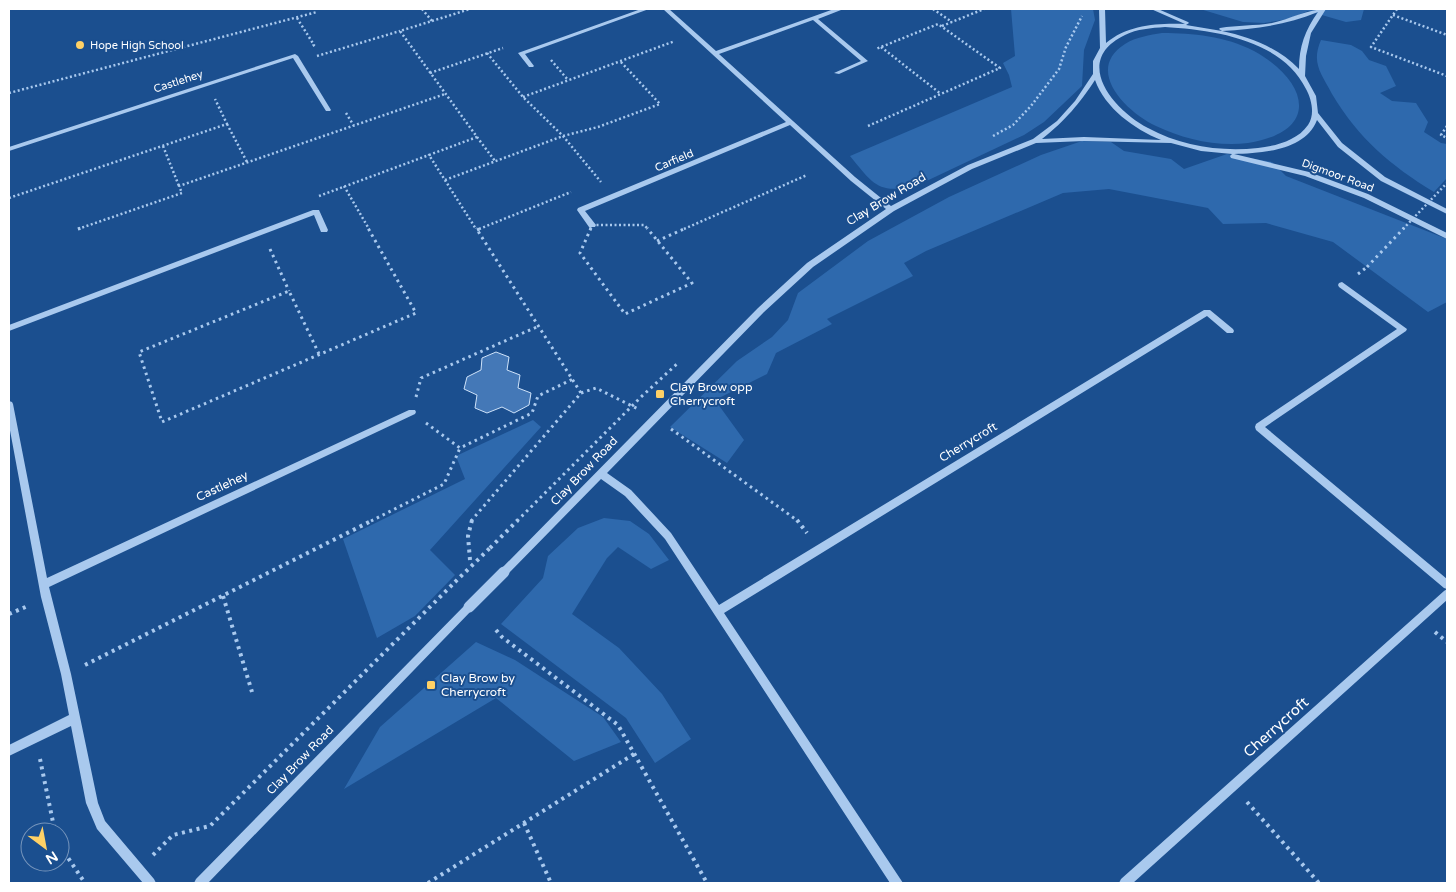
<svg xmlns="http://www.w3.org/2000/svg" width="1456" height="892" font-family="'Varela Round',sans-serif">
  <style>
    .green { fill: #2e69ad }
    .building { fill: #4478b7; stroke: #cfe3fa }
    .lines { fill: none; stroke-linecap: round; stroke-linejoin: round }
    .path-far2 { stroke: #a9c9ee; stroke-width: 2.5; stroke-dasharray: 2 2.5; stroke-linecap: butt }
    .path-far1 { stroke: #a9c9ee; stroke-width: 3; stroke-dasharray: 2.5 4; stroke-linecap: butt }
    .path { stroke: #a9c9ee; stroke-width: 4; stroke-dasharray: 3 4.5; stroke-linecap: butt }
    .minor { fill: #a9c9ee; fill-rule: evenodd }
    .path-bridge-far2 { stroke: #a9c9ee; stroke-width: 2.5; stroke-dasharray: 2 2.5; stroke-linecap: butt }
    .path-bridge-far1 { stroke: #a9c9ee; stroke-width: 3; stroke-dasharray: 2.5 4; stroke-linecap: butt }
    .path-bridge { stroke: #a9c9ee; stroke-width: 4; stroke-dasharray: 3 4.5; stroke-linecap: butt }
    .minor-bridge { stroke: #a9c9ee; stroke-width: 11 }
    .poi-dot { fill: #ffd166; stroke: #1b4f8f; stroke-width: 2 }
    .labels { text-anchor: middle; stroke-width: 4; stroke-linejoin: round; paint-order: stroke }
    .far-poi-label { font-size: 11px; fill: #fff; stroke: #1b4f8f; text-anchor: start }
    .far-street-label { font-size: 11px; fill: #fff; stroke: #1b4f8f }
    .street-label { font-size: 12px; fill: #fff; stroke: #1b4f8f }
    .poi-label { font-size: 12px; fill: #fff; stroke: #1b4f8f; text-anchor: start }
    .near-street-label { font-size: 15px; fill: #fff; stroke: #1b4f8f }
  </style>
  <rect width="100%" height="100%" fill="#1b4f8f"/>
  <path class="green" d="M 1011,9 L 1093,9 L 1095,20 L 1084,50 L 1082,86 L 1044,122 L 1024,135 L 918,185 C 878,195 874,185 850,156 L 1012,87 L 1009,75 L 1003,63 L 1015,56 Z
    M 1200,9 L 1364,9 L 1361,20 L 1346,22 L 1308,11 L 1288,19 L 1264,23 L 1243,22 Z
    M 1162,33 C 1193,33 1225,36 1254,51 C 1308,81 1322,131 1248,143 C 1217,147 1183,139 1156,126 C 1126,112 1084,70 1125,44 C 1136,37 1150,35 1162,33 Z
    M 1321,40 L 1351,45 L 1362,51 L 1369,60 L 1386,66 L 1396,86 L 1380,93 L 1392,101 L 1416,103 L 1428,122 L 1424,132 L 1441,143 L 1447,144 L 1447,178 L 1434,192 C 1390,165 1359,139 1332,94 C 1321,73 1311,63 1321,40 Z
    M 1082,141 L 1111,142 L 1124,151 L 1171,159 L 1184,169 L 1227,154 L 1272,162 L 1286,176 L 1447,239 L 1447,302 L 1428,312 L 1333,242 L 1266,223 L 1223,224 L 1208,208 L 1109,189 L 1063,193 L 926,251 L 904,263 L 913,276 L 827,319 L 832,324 L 776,353 L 767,374 L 715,400 L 744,440 L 727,463 L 670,427 L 737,361 L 772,337 L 788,320 L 798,293 L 868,241 L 949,197 L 1041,155 Z
    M 533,420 L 541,427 L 430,550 L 455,575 L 415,616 L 377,638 L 343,539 L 465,479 L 456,456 Z
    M 604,518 L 630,521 L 649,534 L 669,560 L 651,569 L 618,547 L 607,558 L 572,614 L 619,648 L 662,694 L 691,739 L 655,763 L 626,718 L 501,624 L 543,578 L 548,556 L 578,528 Z
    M 476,642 L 515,660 L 603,717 L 621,742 L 574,761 L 496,698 L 344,789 L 380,727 Z"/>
  <path class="building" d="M 496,352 L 509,357 L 507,370 L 520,375 L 518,388 L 531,393 L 529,405 L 514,413 L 502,407 L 487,413 L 475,408 L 477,395 L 464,389 L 467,377 L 481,370 L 482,358 Z"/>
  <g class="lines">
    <path class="path-far2" d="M 422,9 L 432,21 L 400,31 L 477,137 L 429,155 L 476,229
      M 933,9 L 952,22
      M 1397,9 L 1371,47 L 1447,76
      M 1393,15 L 1447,35
      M 297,18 L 314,45 L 311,47
      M 432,21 L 470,9
      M 942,26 L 984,9
      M 881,47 L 941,94
      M 487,53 L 523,97 L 563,136 L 601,182
      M 317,56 L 400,31
      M 551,60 L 568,80
      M 430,73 L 503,48
      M 9,93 L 317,12
      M 523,97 L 675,41
      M 346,113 L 354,126
      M 227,124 L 247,162
      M 868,126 L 1000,68 L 938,24 L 876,49
      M 1447,126 L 1441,135 L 1447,138
      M 993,136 L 1013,125 L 1031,106 L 1059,69 L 1066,47 L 1082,16
      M 477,137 L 495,161
      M 163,146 L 179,186
      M 445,180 L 563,136 L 598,127 L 660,104 L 620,61
      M 344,186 L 369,229
      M 319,196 L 429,155
      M 9,198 L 227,124 L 215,99
      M 78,229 L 182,193 L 179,186 L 445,94
      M 479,229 L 571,192
      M 590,229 L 592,225 L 644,225 L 648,229
      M 684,229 L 807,175"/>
    <path class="path-far1" d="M 591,228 L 580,253 L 625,314 L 692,283 L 647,228
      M 78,229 L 81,228
      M 477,230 L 482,228
      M 657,241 L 686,228
      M 270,249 L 289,291
      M 1358,274 L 1367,267
      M 319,354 L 289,291 L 139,352 L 162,422 L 416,313 L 368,228
      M 581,393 L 596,388 L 638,409
      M 416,397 L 421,378 L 539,326
      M 426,423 L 460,448 L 532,413 L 538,396 L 573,379
      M 671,429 L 798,521
      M 371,521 L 444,484 L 460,448
      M 471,521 L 581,393 L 476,228
      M 517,521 L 641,397 L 678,363"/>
    <path class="path" d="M 797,520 L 807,533
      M 490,548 L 518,520
      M 470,560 L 468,536 L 472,520
      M 223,596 L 252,692
      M 9,614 L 28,606
      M 496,630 L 502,637 L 618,725 L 707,883
      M 1435,632 L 1447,642
      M 85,665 L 373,520
      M 40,759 L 55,832
      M 1247,802 L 1319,883
      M 524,823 L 551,883
      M 60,846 L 85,883
      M 153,855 L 173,835 L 210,826 L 455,582
      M 428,883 L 634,754"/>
    <path class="minor" d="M 641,9 L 649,9 L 525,54 L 534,66 L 533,67 L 529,67 L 518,53 Z
      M 663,9 L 669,9 L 716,51 L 834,9 L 842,9 L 841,10 L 818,19 L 868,61 L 839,74 L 834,73 L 861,61 L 813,20 L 719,54 L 855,177 L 891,206 L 968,165 L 1033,139 L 1057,121 L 1075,101 L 1093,74 L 1093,61 L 1100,48 L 1099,9 L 1105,9 L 1106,43 C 1128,25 1156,23 1185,24 L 1151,9 L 1158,9 L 1188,22 L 1189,23 L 1186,25 L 1222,31 L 1219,29 L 1220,28 C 1237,25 1255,26 1272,23 C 1290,19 1308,9 1326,9 L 1311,33 L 1306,56 L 1305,76 L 1316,96 L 1318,113 L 1342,143 L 1385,177 L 1447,209 L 1447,214 L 1381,181 L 1338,147 L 1317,120 C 1305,151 1262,153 1234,154 L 1309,172 L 1368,194 L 1447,233 L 1447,239 L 1364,198 L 1305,176 L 1231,158 L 1230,156 L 1232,154 L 1201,151 L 1171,143 L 1084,141 L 1036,143 L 972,169 L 894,211 L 813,267 L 764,312 L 607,473 L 631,490 L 671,533 L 719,605 L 1204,310 L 1210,310 L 1233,329 L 1234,331 L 1233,333 L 1227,333 L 1207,316 L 724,613 L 903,883 L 890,883 L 665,539 L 625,496 L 601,479 L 507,575 L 504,576 L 501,575 L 499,572 L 501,569 L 758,308 L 807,263 L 886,209 L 851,181 L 790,125 L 585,211 L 596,225 L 595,227 L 589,227 L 577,210 L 578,208 L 786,122 ZM 1318,12 C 1305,30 1299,47 1299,69 C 1279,48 1250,37 1222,31 C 1255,29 1287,25 1318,12 ZM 1165,27 C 1215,30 1282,40 1306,89 C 1312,100 1315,115 1308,125 C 1297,141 1275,146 1258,148 C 1220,152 1181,146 1148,128 C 1114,110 1071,61 1125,35 C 1137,29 1151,28 1165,27 ZM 1095,80 C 1105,108 1134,129 1161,140 L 1084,137 L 1042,139 C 1066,120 1079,104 1095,80 Z
      M 295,54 L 298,56 L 331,110 L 330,111 L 326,111 L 293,58 L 9,151 L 9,147 Z
      M 313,210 L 319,210 L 328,230 L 327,232 L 321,232 L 314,215 L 9,331 L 9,325 Z
      M 1342,282 L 1407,329 L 1406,331 L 1265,427 L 1447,579 L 1447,600 L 1133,883 L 1119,883 L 1121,879 L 1444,591 L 1447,589 L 1444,588 L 1256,430 L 1255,427 L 1256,424 L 1397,329 L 1339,287 L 1338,285 L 1339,283 Z
      M 9,401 L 12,402 L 13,404 L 47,578 L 409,410 L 415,410 L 416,412 L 415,414 L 49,587 L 71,674 L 98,803 L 105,821 L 154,879 L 156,883 L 143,883 L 97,829 L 86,803 L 71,726 L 9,756 L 9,745 L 69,715 L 61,674 L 41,597 L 9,425 Z
      M 469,602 L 472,604 L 474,607 L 472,610 L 208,883 L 194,883 L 196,879 L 466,604 Z"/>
    <path class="path-bridge-far2" d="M 1403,229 L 1447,183"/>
    <path class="path-bridge-far1" d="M 1367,267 L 1404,228"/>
    <path class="path-bridge" d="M 455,582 L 490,548"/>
    <path class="minor-bridge" d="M 469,607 L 504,572"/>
  </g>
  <g class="poi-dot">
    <circle cx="80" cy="45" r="5"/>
    <rect x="655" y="389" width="10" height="10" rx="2.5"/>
    <rect x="426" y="680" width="10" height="10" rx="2.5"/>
  </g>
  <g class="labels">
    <g class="far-poi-label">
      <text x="90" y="49">Hope High School</text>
    </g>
    <g class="far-street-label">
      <text transform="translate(178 81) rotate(-18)" y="4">Castlehey</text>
      <text transform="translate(674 160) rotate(-23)" y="4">Carfield</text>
      <text transform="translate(1338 175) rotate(20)" y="4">Digmoor Road</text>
    </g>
    <g class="street-label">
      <text transform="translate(886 199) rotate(-31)" y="4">Clay Brow Road</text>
      <text transform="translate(968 442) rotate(-31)" y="4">Cherrycroft</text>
      <text transform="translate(584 471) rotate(-46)" y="4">Clay Brow Road</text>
      <text transform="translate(222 486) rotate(-25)" y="4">Castlehey</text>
      <text transform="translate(300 760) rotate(-46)" y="4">Clay Brow Road</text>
    </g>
    <g class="poi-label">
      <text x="670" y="391">Clay Brow opp<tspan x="670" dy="14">Cherrycroft</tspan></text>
      <text x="441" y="682">Clay Brow by<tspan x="441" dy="14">Cherrycroft</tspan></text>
    </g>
    <g class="near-street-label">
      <text transform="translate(1276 727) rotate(-42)" y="5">Cherrycroft</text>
    </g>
  </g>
  <rect width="1456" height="892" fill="none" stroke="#ffffff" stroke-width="20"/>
  <g transform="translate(45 847) rotate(148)"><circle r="24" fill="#1b4f8f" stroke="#7695bc"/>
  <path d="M0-4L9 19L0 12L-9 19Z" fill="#ffd166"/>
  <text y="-8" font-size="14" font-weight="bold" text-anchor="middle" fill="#ffffff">N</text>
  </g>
</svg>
